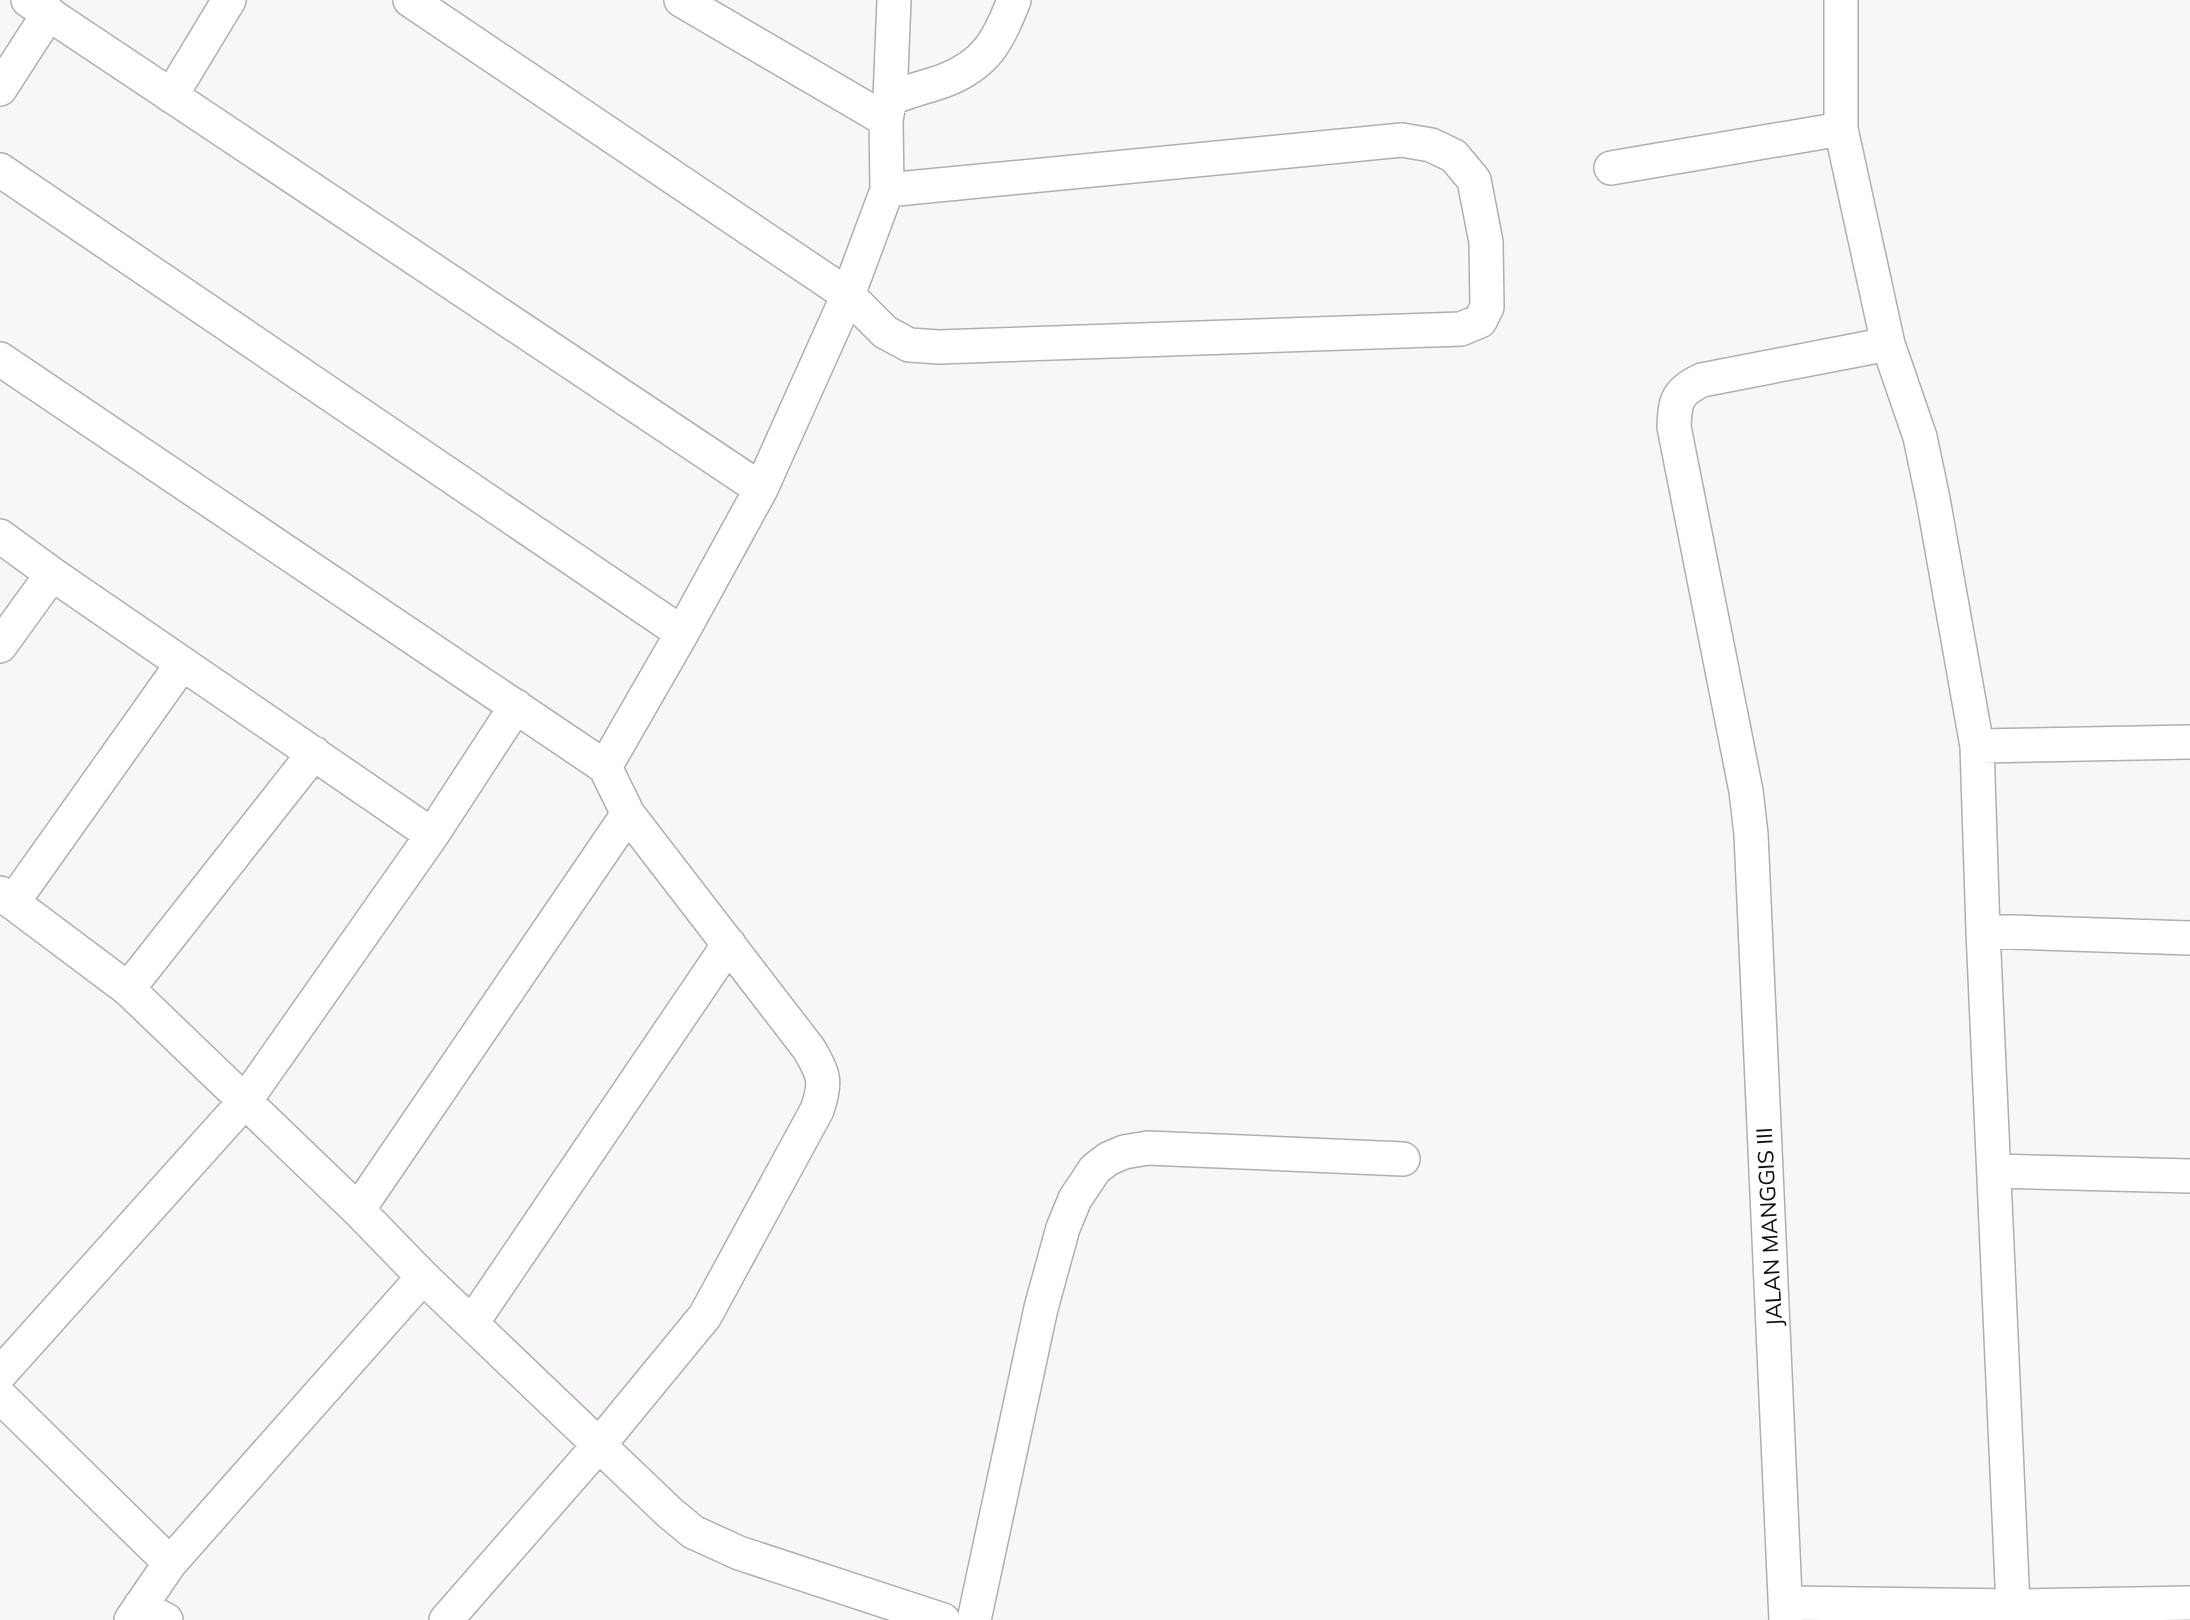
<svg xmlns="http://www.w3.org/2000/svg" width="2190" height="1620" font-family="Mulish,sans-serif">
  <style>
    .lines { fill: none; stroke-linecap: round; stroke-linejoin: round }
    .minor-casing { stroke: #b1aeb2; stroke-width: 36 }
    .minor { stroke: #fff; stroke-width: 33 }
    .labels { text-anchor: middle; stroke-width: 4.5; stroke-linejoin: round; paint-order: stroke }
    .street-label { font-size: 22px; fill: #111011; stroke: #fff }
  </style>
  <rect width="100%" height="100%" fill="#f9f6f9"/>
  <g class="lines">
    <defs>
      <path id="minor" d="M 28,0 L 761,489
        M 410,0 L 848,295 L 885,332 L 909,345 L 939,347 L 1461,329 L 1480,321 L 1487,307 L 1486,242 L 1474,180 L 1454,156 L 1431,145 L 1402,140 L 887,190
        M 681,0 L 886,120
        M 0,89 L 49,13
        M 171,96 L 229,0
        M 890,99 C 908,91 926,87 943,81 C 986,65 999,40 1014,0
        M 1841,129 L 1841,0
        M 1611,168 L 1841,129 L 1888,344 L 1920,437 L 1933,499 L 1977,746 L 1983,931 L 2013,1606 L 2009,1620
        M 0,170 L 682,633
        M 0,359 L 605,767 L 628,814 L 809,1049 C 824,1075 827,1081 817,1110 L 705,1316 L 599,1445 L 446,1620
        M 0,536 L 52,574 L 432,835
        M 0,646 L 52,574
        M 1977,746 L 2190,742
        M 605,767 L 682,633 L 761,489 L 848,295 L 887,190 L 886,120 L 890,99 L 894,0
        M 0,893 L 128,989 L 358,1210 L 423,1277 L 669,1512 L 693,1532 L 739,1553 L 943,1620
        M 13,902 L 182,664
        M 1983,931 L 2190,938
        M 128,989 L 314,753
        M 1994,1171 L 2190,1176
        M 358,1210 L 628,814
        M 472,1323 L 729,944
        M 0,1374 L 245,1101 L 432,835 L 516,706
        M 0,1396 L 170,1563
        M 1786,1603 L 2013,1606 L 2190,1603
        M 140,1606 L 166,1620
        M 131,1620 L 170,1563 L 423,1277
        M 974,1620 L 1041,1308 L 1063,1228 L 1075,1199 L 1095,1169 L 1108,1159 L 1124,1152 L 1148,1148 L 1403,1159
        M 1786,1620 L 1751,834 L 1746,791 L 1674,427 C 1675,400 1677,392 1702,380 L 1888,344"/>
    </defs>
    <use href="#minor" class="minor-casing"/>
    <use href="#minor" class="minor"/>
  </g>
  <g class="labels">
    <g class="street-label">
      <text transform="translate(1769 1227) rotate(-93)" y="8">JALAN MANGGIS III</text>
    </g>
  </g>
</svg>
